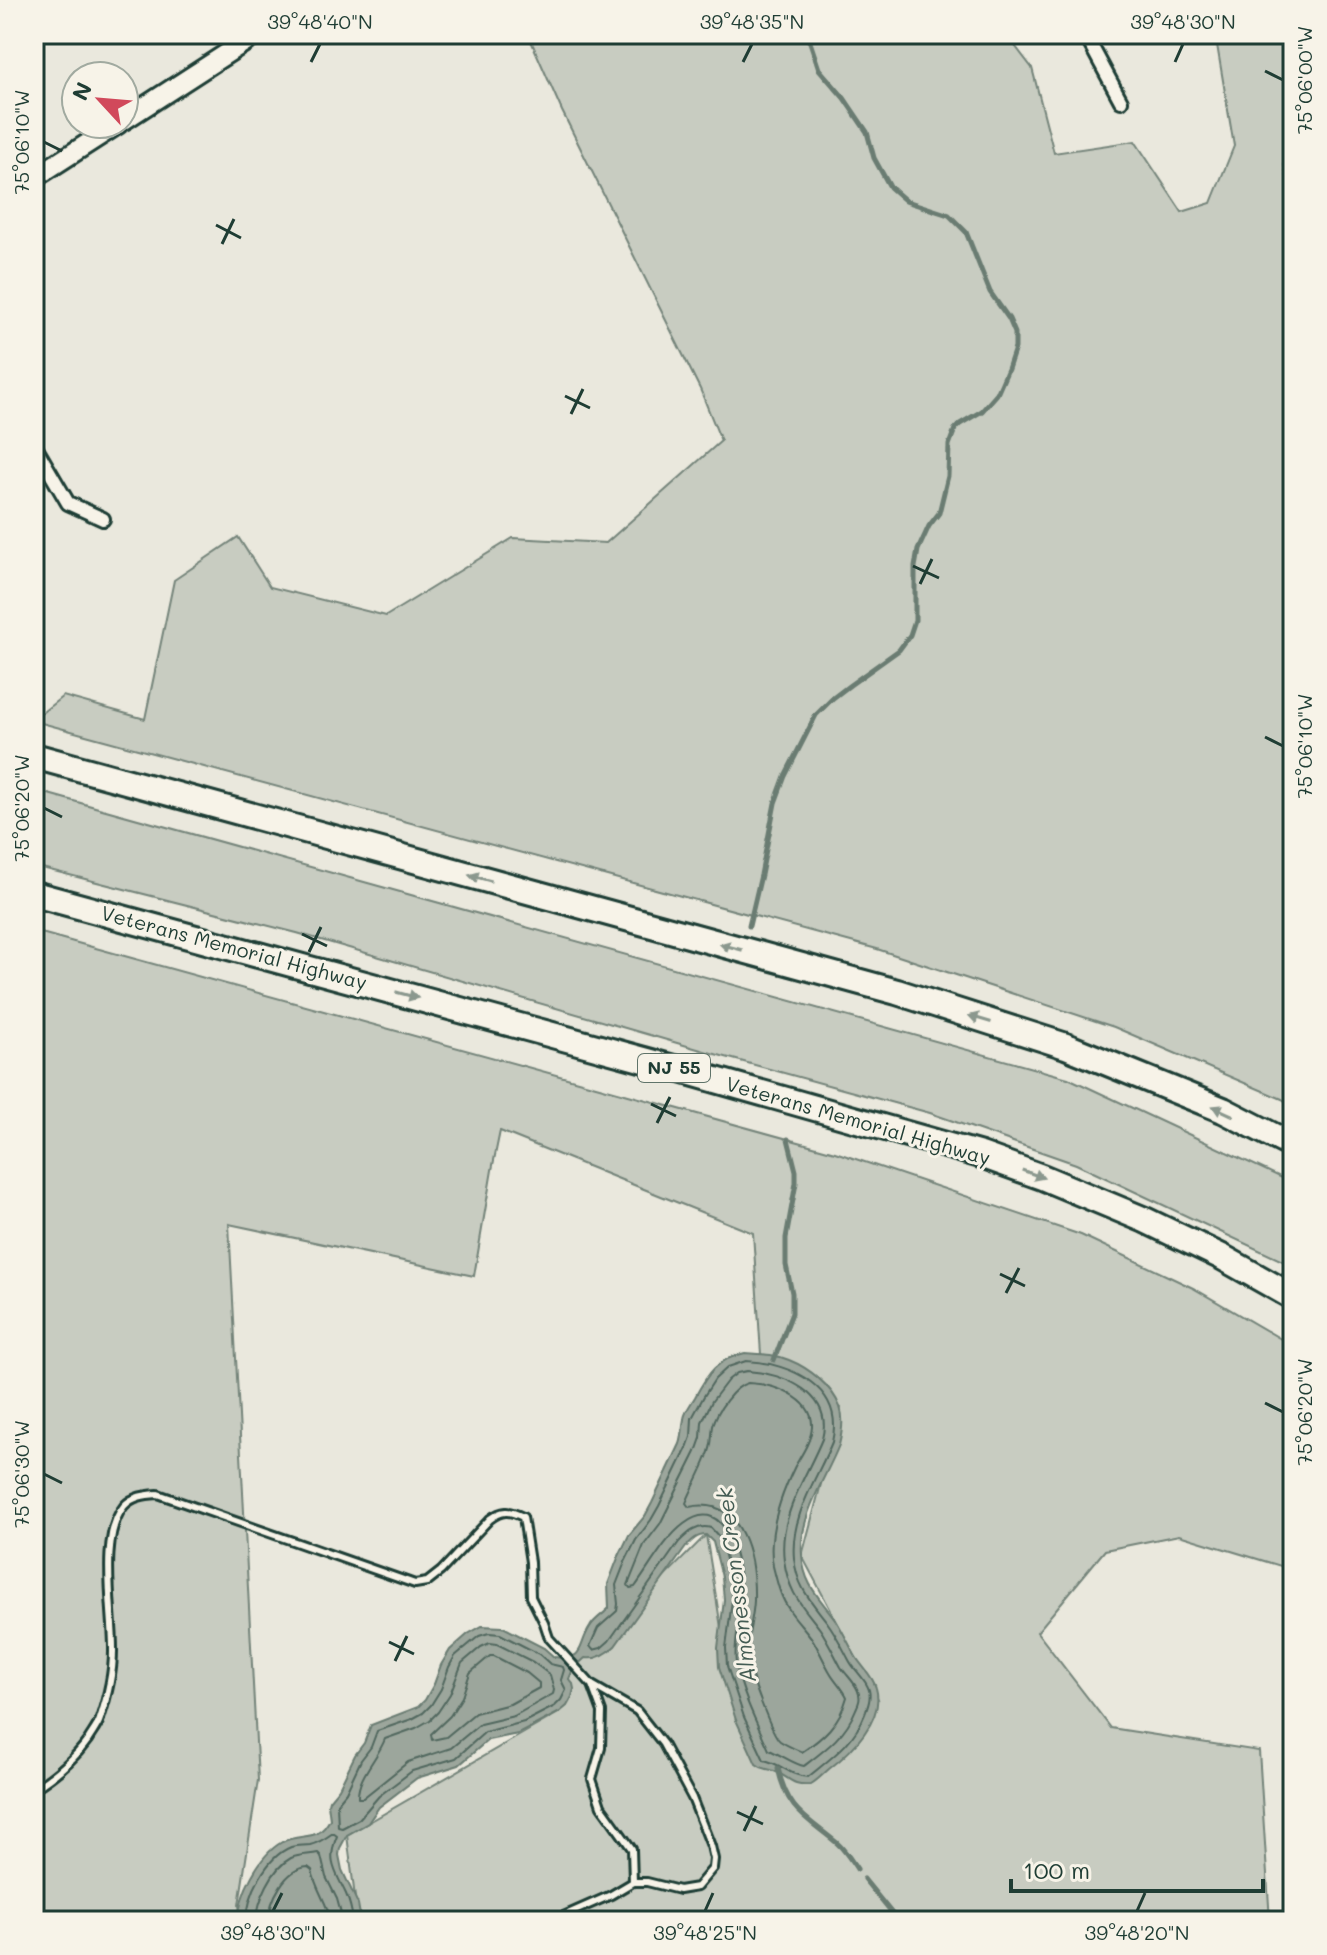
<svg xmlns="http://www.w3.org/2000/svg" width="1327" height="1955" font-family="Mali,sans-serif">
  <style>
    .green { fill: #c8ccc1; stroke: #74847a; stroke-width: 2 }
    .water { fill: #9ca69c; stroke: #6a7c72; stroke-width: 2 }
    .lines { fill: none; stroke-linecap: round; stroke-linejoin: round }
    .shore { stroke: #51675e; stroke-width: 2 }
    .stream { stroke: #6a7c72; stroke-width: 5 }
    .service-casing { stroke: #1f3d34; stroke-width: 12 }
    .minor-casing { stroke: #1f3d34; stroke-width: 18 }
    .secondary-casing { stroke: #1f3d34; stroke-width: 24 }
    .motorway-casing { stroke: #1f3d34; stroke-width: 30 }
    .service { stroke: #f7f3e8; stroke-width: 6 }
    .minor { stroke: #f7f3e8; stroke-width: 12 }
    .secondary { stroke: #f7f3e8; stroke-width: 18 }
    .motorway { stroke: #f7f3e8; stroke-width: 24 }
    .oneway { fill: #8b988e }
    .ticks { fill: none; stroke: #1f3d34; stroke-width: 3 }
    .labels { text-anchor: middle; stroke-width: 6; stroke-linejoin: round; paint-order: stroke }
    .shield { fill: #f7f3e8; stroke: #60746a; stroke-width: 2 }
    .shield-label { font-size: 18px; font-weight: bold; fill: #1f3d34 }
    .street-label { font-size: 20px; fill: #1f3d34; stroke: #f7f3e8 }
    .water-label { font-size: 22px; font-style: italic; fill: #445c53; stroke: #f7f3e8 }
    .neatline { fill: none; stroke: #1f3d34; stroke-width: 3 }
    .ticks-label { font-size: 20px; text-anchor: middle; fill: #1f3d34 }
  </style>
  <rect width="100%" height="100%" fill="#eae8dd"/>
  <filter id="ink" filterUnits="userSpaceOnUse"><feTurbulence type="fractalNoise" baseFrequency=".0125" numOctaves="2"/><feDisplacementMap in="SourceGraphic" scale="16" xChannelSelector="R" yChannelSelector="G"/><feConvolveMatrix kernelMatrix="1 2 1 2 8 2 1 2 1" color-interpolation-filters="sRGB"/></filter>
  <g filter="url(#ink)">
    <path class="green" d="M 528,34 L 1006,34 L 1032,68 L 1054,153 L 1135,141 L 1182,212 L 1211,203 L 1234,146 L 1216,39 L 1269,34 L 1293,34 L 1293,162 L 1284,164 L 1293,204 L 1293,1106 L 1282,1099 L 1114,1027 L 877,949 L 34,721 L 34,719 L 63,696 L 145,719 L 174,580 L 238,537 L 270,587 L 386,616 L 513,538 L 606,543 L 721,441 L 700,389 L 562,111 Z
      M 34,790 L 1068,1078 L 1293,1183 L 1293,1266 L 1076,1164 L 930,1113 L 722,1056 L 297,933 L 34,866 Z
      M 34,931 L 835,1152 L 1081,1235 L 1193,1288 L 1293,1346 L 1293,1462 L 1286,1471 L 1284,1567 L 1179,1535 L 1105,1550 L 1037,1632 L 1111,1728 L 1259,1751 L 1270,1921 L 358,1921 L 347,1835 L 560,1712 L 573,1669 L 706,1535 L 736,1720 L 878,1699 L 802,1556 L 841,1408 L 761,1354 L 753,1233 L 500,1131 L 492,1170 L 474,1276 L 229,1224 L 258,1780 L 239,1905 L 241,1921 L 34,1921 Z"/>
    <path class="water" d="M 745,1353 C 760,1354 775,1354 789,1360 C 809,1368 832,1386 840,1407 C 844,1418 842,1433 839,1445 C 825,1480 799,1515 802,1555 C 804,1585 819,1597 835,1619 C 843,1631 849,1645 856,1657 C 862,1667 873,1676 876,1688 C 885,1719 851,1752 829,1769 C 823,1774 818,1780 811,1784 C 790,1786 790,1777 774,1771 C 766,1768 763,1770 756,1764 L 736,1720 L 719,1667 L 718,1648 L 724,1600 L 722,1577 L 713,1542 L 706,1535 C 697,1535 692,1540 686,1547 L 615,1646 C 607,1654 598,1660 585,1658 L 573,1669 L 569,1679 L 573,1684 L 574,1689 L 572,1697 L 567,1706 L 560,1712 L 518,1734 L 488,1740 L 459,1765 L 417,1778 L 379,1807 L 368,1823 L 347,1835 L 340,1848 L 339,1855 L 342,1870 L 358,1904 L 361,1921 L 239,1921 C 238,1895 259,1855 282,1842 C 302,1832 318,1843 330,1819 L 328,1804 L 329,1800 L 339,1788 L 355,1755 L 364,1743 L 371,1725 L 418,1707 L 425,1700 L 434,1684 L 441,1665 L 450,1650 L 468,1634 L 482,1626 L 503,1627 L 544,1648 L 554,1657 C 586,1661 577,1647 590,1627 C 595,1618 603,1615 609,1608 L 608,1584 L 618,1558 L 629,1535 L 645,1516 L 652,1503 L 680,1444 C 683,1436 682,1428 684,1419 C 685,1411 691,1404 695,1397 C 708,1373 717,1359 745,1353 Z"/>
    <g class="lines">
      <path class="shore" d="M 746,1361 C 791,1363 845,1388 832,1442 C 817,1479 790,1516 794,1558 C 797,1587 810,1600 827,1622 C 836,1634 842,1647 849,1660 C 854,1670 866,1679 869,1690 C 871,1698 868,1706 865,1714 C 854,1743 831,1758 808,1777 C 790,1776 782,1764 764,1760 L 744,1717 L 727,1666 L 726,1648 L 732,1600 L 730,1576 L 721,1539 L 711,1528 C 697,1524 688,1533 679,1542 L 609,1641 L 601,1648 L 593,1650 L 590,1646 L 598,1628 L 617,1611 L 618,1604 L 616,1585 L 625,1562 L 636,1540 L 651,1520 L 659,1506 L 687,1448 L 691,1437 L 692,1418 L 704,1396 L 715,1379 L 728,1367 Z
        M 747,1371 C 784,1373 834,1394 822,1439 C 806,1478 778,1516 784,1560 C 789,1594 801,1604 820,1629 C 828,1641 834,1654 841,1667 C 846,1675 855,1682 858,1691 C 861,1698 859,1703 856,1709 C 846,1735 825,1750 804,1766 C 795,1765 780,1754 769,1750 C 758,1726 740,1690 736,1663 C 733,1641 742,1618 741,1596 C 741,1568 729,1490 684,1524 C 665,1538 649,1568 635,1587 L 630,1588 L 628,1585 L 644,1545 L 660,1524 L 696,1452 L 701,1438 L 702,1422 L 712,1401 L 728,1380 L 737,1373 Z
        M 748,1383 C 772,1384 814,1397 812,1427 C 811,1441 802,1454 795,1466 C 781,1495 767,1533 773,1566 C 777,1582 780,1597 790,1611 C 797,1621 806,1630 813,1640 C 819,1650 824,1662 830,1672 C 835,1681 843,1688 847,1697 C 840,1723 823,1738 802,1752 C 795,1749 786,1745 780,1741 C 772,1735 750,1674 748,1662 C 745,1643 753,1621 754,1601 C 755,1560 744,1495 689,1507 L 686,1503 C 692,1488 701,1473 707,1457 C 713,1445 711,1437 713,1426 C 716,1412 734,1386 748,1383 Z
        M 489,1633 L 500,1634 L 539,1654 L 550,1664 L 563,1667 L 564,1670 L 561,1680 L 566,1690 L 561,1700 L 555,1706 L 524,1722 L 485,1732 L 456,1758 L 412,1771 L 379,1796 L 359,1819 L 342,1828 L 338,1827 L 337,1803 L 346,1792 L 361,1760 L 371,1747 L 377,1731 L 412,1719 L 423,1713 L 431,1705 L 441,1689 L 449,1667 L 455,1656 L 479,1636 Z
        M 490,1643 L 497,1644 L 533,1662 L 550,1675 L 554,1690 L 553,1694 L 514,1716 L 480,1724 L 451,1748 L 408,1762 L 363,1798 L 358,1798 C 357,1777 378,1758 385,1739 L 416,1728 L 430,1720 L 438,1712 L 450,1694 L 462,1663 L 481,1647 Z
        M 490,1656 L 494,1656 L 527,1673 L 539,1683 L 539,1688 L 510,1704 L 475,1713 L 446,1737 L 432,1740 L 431,1734 L 450,1716 L 462,1697 L 470,1673 Z
        M 247,1921 C 247,1895 266,1857 291,1847 C 298,1845 304,1846 310,1845 C 319,1843 326,1838 333,1833 L 337,1836 C 326,1862 336,1872 346,1894 C 350,1903 352,1912 353,1921
        M 257,1921 C 257,1901 272,1868 291,1858 C 299,1854 309,1855 318,1853 L 321,1856 L 326,1877 L 337,1899 L 343,1921
        M 269,1921 C 269,1901 285,1868 308,1867 L 312,1870 C 315,1888 327,1902 331,1921"/>
      <path class="stream" d="M 749,926 L 761,875 L 775,803 L 785,776 L 816,715 L 833,698 L 850,685 L 899,650 L 910,635 L 915,620 L 915,567 L 918,550 L 929,526 L 939,513 L 948,476 L 949,445 L 955,429 L 960,424 L 982,411 L 997,394 L 1008,369 L 1015,348 L 1015,333 L 1009,319 L 990,292 L 966,232 L 949,215 L 906,201 L 890,187 L 874,158 L 867,132 L 844,98 L 819,69 L 810,42 L 804,34
        M 774,1360 L 792,1313 L 792,1293 L 786,1265 L 786,1238 L 796,1183 L 796,1171 L 788,1139
        M 778,1768 C 787,1811 806,1817 837,1843 C 845,1850 851,1860 857,1869
        M 864,1879 L 898,1921"/>
      <defs>
        <path id="service" d="M 592,1685 L 602,1712 L 601,1748 L 592,1779 L 601,1806 L 632,1849 L 633,1882
          M 34,1789 C 56,1775 73,1761 88,1740 C 92,1733 98,1726 100,1719 C 107,1698 113,1674 113,1652 C 114,1614 98,1537 124,1506 C 133,1496 145,1495 158,1494 L 415,1584 L 427,1582 L 441,1571 L 490,1519 C 502,1510 509,1510 523,1517 L 530,1562 L 531,1597 L 544,1623 L 549,1638 L 592,1685 L 637,1711 L 663,1744 L 692,1798 L 711,1846 L 714,1859 L 713,1868 L 697,1887 L 679,1890 L 647,1882 L 633,1882 L 611,1895 L 552,1921"/>
        <path id="minor" d="M 1085,34 L 1121,101
          M 34,445 L 68,503 L 103,519"/>
        <path id="secondary" d="M 124,120 L 257,34
          M 34,178 L 118,124"/>
        <path id="motorway" d="M 34,756 L 897,992 L 1066,1046 L 1223,1110 L 1293,1146
          M 34,894 L 670,1067 L 981,1155 L 1042,1177 L 1145,1220 L 1222,1257 L 1293,1297"/>
      </defs>
      <use href="#service" class="service-casing"/>
      <use href="#minor" class="minor-casing"/>
      <use href="#secondary" class="secondary-casing"/>
      <use href="#motorway" class="motorway-casing"/>
      <use href="#service" class="service"/>
      <use href="#minor" class="minor"/>
      <use href="#secondary" class="secondary"/>
      <use href="#motorway" class="motorway"/>
    </g>
    <defs><path id="oneway-solid" d="M-6-.8H1V-3.2L6.5 0L1 3.2V.8H-6Z" transform="scale(2)"/></defs>
    <g class="oneway">
      <use href="#oneway-solid" transform="translate(480 878) rotate(-165)"/>
      <use href="#oneway-solid" transform="translate(731 947) rotate(-165)"/>
      <use href="#oneway-solid" transform="translate(407 995) rotate(15)"/>
      <use href="#oneway-solid" transform="translate(980 1019) rotate(-163)"/>
      <use href="#oneway-solid" transform="translate(1223 1111) rotate(-155)"/>
      <use href="#oneway-solid" transform="translate(1033 1174) rotate(20)"/>
    </g>
  </g>
  <path class="ticks" d="M 311,62 L 320,44M 743,62 L 752,44M 1175,62 L 1183,44M 1265,71 L 1283,80M 44,142 L 62,151M 216,225 L 241,238M 222,244 L 234,219M 565,396 L 590,408M 571,414 L 583,389M 913,566 L 939,578M 920,584 L 932,559M 1265,737 L 1283,746M 44,808 L 62,817M 302,934 L 327,946M 309,952 L 321,927M 651,1104 L 676,1116M 657,1123 L 670,1097M 1000,1274 L 1025,1286M 1006,1293 L 1019,1268M 1265,1403 L 1283,1412M 44,1474 L 62,1483M 389,1642 L 414,1654M 395,1661 L 407,1636M 737,1812 L 763,1824M 744,1831 L 756,1806M 273,1911 L 282,1893M 705,1911 L 713,1893M 1137,1911 L 1145,1893"/>
  <g class="labels">
    <rect class="shield" x="638" y="1054" width="72" height="28" rx="6"/>
    <g class="shield-label">
      <text x="674" y="1074">NJ 55</text>
    </g>
    <g class="street-label">
      <text transform="translate(234 948) rotate(15)" y="7">Veterans Memorial Highway</text>
      <text transform="translate(858 1121) rotate(16)" y="7">Veterans Memorial Highway</text>
    </g>
    <g class="water-label">
      <text transform="translate(736 1585) rotate(-97)" y="8">Almonesson Creek</text>
    </g>
  </g>
  <rect width="1327" height="1955" fill="none" stroke="#f7f3e8" stroke-width="88"/>
  <g transform="translate(100 100) rotate(296)"><circle r="38" fill="#f7f3e8" stroke="#a1aaa0" stroke-width="2"/>
  <path d="M0-6L14 30L0 20L-14 30Z" fill="#d1495b"/>
  <text y="-12" font-size="22" font-weight="bold" text-anchor="middle" fill="#1f3d34">N</text>
  </g>
  <path d="M1011 1879v12h252v-12" fill="none" stroke="#1f3d34" stroke-width="4"/>
  <text x="1023" y="1879" font-size="24" fill="#1f3d34" stroke="#f7f3e8" stroke-width="6" paint-order="stroke">100 m</text>
  <rect x="44" y="44" width="1239" height="1867" class="neatline"/>
  <g class="ticks-label">
    <text x="320" y="29">39°48'40"N</text>
    <text x="752" y="29">39°48'35"N</text>
    <text x="1183" y="29">39°48'30"N</text>
    <text transform="translate(1305 80) rotate(-90)" y="7">75°06'00"W</text>
    <text transform="translate(22 142) rotate(-90)" y="7">75°06'10"W</text>
    <text transform="translate(1305 746) rotate(-90)" y="7">75°06'10"W</text>
    <text transform="translate(22 808) rotate(-90)" y="7">75°06'20"W</text>
    <text transform="translate(1305 1412) rotate(-90)" y="7">75°06'20"W</text>
    <text transform="translate(22 1474) rotate(-90)" y="7">75°06'30"W</text>
    <text x="273" y="1940">39°48'30"N</text>
    <text x="705" y="1940">39°48'25"N</text>
    <text x="1137" y="1940">39°48'20"N</text>
  </g>
</svg>
